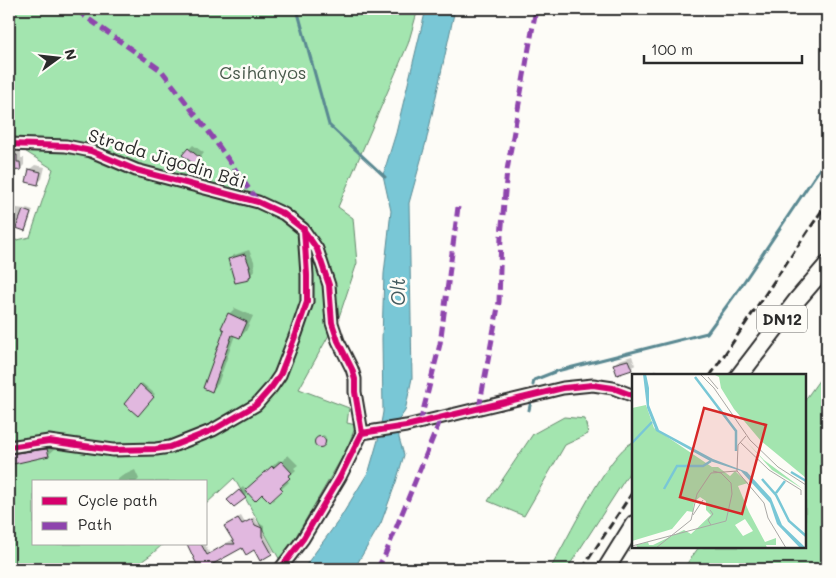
<svg xmlns="http://www.w3.org/2000/svg" width="836" height="578" font-family="Mali,sans-serif">
  <style>
    .green { fill: #a3e5af; stroke: #67886d }
    .water { fill: #79c7d6; stroke: #5a8992 }
    .shadow { fill: #0003 }
    .lines { fill: none; stroke-linecap: round; stroke-linejoin: round }
    .stream { stroke: #5a8992; stroke-width: 3 }
    .building { fill: #e1b8df; stroke: #2b2b2b }
    .minor-casing { stroke: #2b2b2b; stroke-width: 15 }
    .highway-casing { stroke: #2b2b2b; stroke-width: 20 }
    .minor { stroke: #fdfcf7; stroke-width: 11 }
    .highway { stroke: #fdfcf7; stroke-width: 16 }
    .rail { stroke: #2b2b2b; stroke-width: 3; stroke-dasharray: 8 4; stroke-linecap: butt }
    .quiet { stroke: #8e44ad; stroke-width: 5; stroke-dasharray: 10 5; stroke-linecap: butt }
    .cycleway-casing { stroke: #fdfcf7; stroke-width: 9 }
    .cycleway { stroke: #d6006c; stroke-width: 6 }
    .labels { text-anchor: middle; stroke-width: 5; stroke-linejoin: round; paint-order: stroke }
    .shield { fill: #fdfcf7; stroke: #6a6a68; stroke-width: 1 }
    .shield-label { font-size: 16px; font-weight: bold; fill: #2b2b2b }
    .park-label { font-size: 18px; fill: #495a4c; stroke: #fdfcf7 }
    .street-label { font-size: 18px; fill: #2b2b2b; stroke: #fdfcf7 }
    .water-label { font-size: 19px; font-style: italic; fill: #425a5e; stroke: #fdfcf7 }
    .inset-river { fill: none; stroke: #79c7d6; stroke-width: 2.5 }
    .inset-road { fill: none; stroke: #a9a8a5; stroke-width: 1 }
    .view { fill: #d62828; fill-opacity: 0.15; stroke: #d62828; stroke-width: 2.5 }
    .inset-edge { fill: none; stroke: #2b2b2b; stroke-width: 2.5 }
  </style>
  <rect width="100%" height="100%" fill="#fdfcf7"/>
  <filter id="ink" filterUnits="userSpaceOnUse"><feTurbulence type="fractalNoise" baseFrequency=".02" numOctaves="2"/><feDisplacementMap in="SourceGraphic" scale="10" xChannelSelector="R" yChannelSelector="G"/><feConvolveMatrix kernelMatrix="1 2 1 2 8 2 1 2 1" color-interpolation-filters="sRGB"/></filter>
  <g filter="url(#ink)">
    <path class="green" d="M 9,9 L 418,9 L 408,44 L 338,207 L 353,218 L 357,263 L 339,317 L 299,389 L 349,408 L 347,423 L 356,425 L 347,449 L 281,562 L 234,478 L 206,504 L 206,482 L 34,482 L 34,544 L 163,544 L 152,554 L 131,569 L 9,569 L 9,242 L 30,237 L 53,169 L 9,141 Z
      M 827,369 L 827,569 L 683,569 L 699,547 L 805,547 L 805,400 Z
      M 564,417 L 585,419 L 588,434 L 565,445 L 524,516 L 488,501 L 533,434 Z
      M 633,442 L 633,467 L 567,569 L 550,569 C 567,541 607,454 633,442 Z"/>
    <path class="water" d="M 426,9 L 455,9 L 426,142 L 409,203 L 412,378 L 405,411 L 398,421 L 399,438 L 404,455 L 396,482 L 381,523 L 354,569 L 303,569 L 339,520 L 369,471 L 378,440 L 383,412 L 382,339 L 384,274 L 391,211 L 383,175 L 396,133 Z"/>
    <path class="shadow" d="M 193,145 L 204,153 L 199,159 L 189,149 Z
      M 21,151 L 21,158 L 24,158 L 24,165 L 20,169 L 9,169 L 9,154 L 11,152 Z
      M 35,165 L 45,167 L 42,179 L 37,183 L 30,169 Z
      M 9,207 L 25,209 L 27,208 L 33,210 L 27,227 L 25,230 L 9,225 Z
      M 249,250 L 254,261 L 255,270 L 249,279 L 230,259 L 234,255 Z
      M 235,308 L 253,316 L 246,331 L 240,337 L 235,335 L 218,384 L 212,390 L 229,314 Z
      M 632,356 L 635,365 L 631,369 L 614,364 L 619,360 Z
      M 655,369 L 665,376 L 650,376 Z
      M 142,383 L 155,394 L 138,414 L 125,404 Z
      M 323,435 L 325,436 L 327,441 L 322,446 L 318,445 L 317,440 Z
      M 54,443 L 55,449 L 48,455 L 9,463 L 9,450 Z
      M 288,455 L 298,465 L 294,468 L 296,470 L 286,479 L 289,482 L 270,500 L 262,492 L 249,492 L 245,497 L 232,496 L 243,487 L 246,491 L 279,460 L 281,462 Z
      M 135,470 L 139,479 L 136,482 L 118,482 L 117,480 L 122,476 Z
      M 241,516 L 245,523 L 254,517 L 258,523 L 264,526 L 264,533 L 274,551 L 271,553 L 242,546 L 215,562 L 216,563 L 213,566 L 207,569 L 200,569 L 193,557 L 192,544 L 205,544 L 210,554 L 233,539 L 228,523 Z"/>
    <g class="lines">
      <path class="stream" d="M 297,9 L 329,125 L 385,177
        M 533,385 L 534,380 L 557,371 L 707,333 L 739,289 L 827,158
        M 529,410 L 531,401"/>
    </g>
    <path class="building" d="M 188,148 L 200,158 L 195,165 L 182,155 Z
      M 9,155 L 17,155 L 17,162 L 20,162 L 21,170 L 9,171 Z
      M 29,169 L 41,172 L 38,185 L 26,182 Z
      M 23,210 L 31,213 L 25,231 L 16,228 Z
      M 245,254 L 250,267 L 249,267 L 251,276 L 249,277 L 249,280 L 235,283 L 228,259 Z
      M 228,313 L 247,322 L 240,338 L 232,335 L 212,392 L 203,388 L 224,330 L 221,328 Z
      M 628,360 L 632,370 L 617,375 L 613,364 Z
      M 140,384 L 154,397 L 138,416 L 124,404 Z
      M314.5 442a5.5 5.5 0 1 1 11 0a5.5 5.5 0 1 1-11 0Z
      M 47,449 L 49,456 L 9,465 L 9,454 Z
      M 281,461 L 292,473 L 288,476 L 290,478 L 280,487 L 283,490 L 270,502 L 262,494 L 255,501 L 245,490 L 272,466 L 273,468 Z
      M 239,490 L 246,498 L 234,507 L 227,500 Z
      M 238,518 L 242,524 L 252,519 L 255,525 L 262,528 L 262,536 L 272,554 L 260,561 L 254,550 L 246,555 L 242,548 L 213,564 L 214,567 L 210,569 L 199,569 L 187,544 L 201,544 L 207,555 L 226,544 L 235,544 L 224,526 Z"/>
    <g class="lines">
      <defs>
        <path id="minor" d="M 9,144 L 66,146 L 91,151 L 136,170 L 258,202 L 284,214 L 303,229 L 317,249 L 329,285 L 332,323 L 338,341 L 352,369 L 355,379 L 355,392 L 362,433
          M 9,447 L 49,441 L 113,450 L 156,449 L 170,447 L 213,430 L 256,405 L 271,388 L 280,375 L 296,334 L 307,302 L 307,275 L 304,231
          M 280,569 L 303,539 L 340,477 L 362,433 L 406,426 L 563,388 L 593,385 L 613,388 L 634,396"/>
        <path id="highway" d="M 739,376 L 797,300 L 827,265
          M 606,569 L 634,524"/>
      </defs>
      <use href="#minor" class="minor-casing"/>
      <use href="#highway" class="highway-casing"/>
      <use href="#minor" class="minor"/>
      <use href="#highway" class="highway"/>
      <path class="rail" d="M 710,376 L 827,203
        M 582,569 L 634,490"/>
      <path class="quiet" d="M 79,9 L 83,15 L 162,71 L 211,135 L 258,202
        M 479,408 L 499,302 L 501,236 L 507,170 L 536,9
        M 420,423 L 440,344 L 458,207
        M 377,569 L 385,555 L 441,418"/>
      <defs>
        <path id="cycleway" d="M 9,144 L 66,146 L 91,151 L 136,170 L 258,202 L 284,214 L 303,229 L 317,249 L 329,285 L 332,323 L 338,341 L 352,369 L 355,379 L 355,392 L 362,433
          M 9,447 L 49,441 L 113,450 L 156,449 L 170,447 L 213,430 L 256,405 L 271,388 L 280,375 L 296,334 L 307,302 L 307,275 L 304,229
          M 280,569 L 303,539 L 340,477 L 362,433 L 406,426 L 563,388 L 593,385 L 613,388 L 634,396"/>
      </defs>
      <use href="#cycleway" class="cycleway-casing"/>
      <use href="#cycleway" class="cycleway"/>
    </g>
  </g>
  <g class="labels">
    <rect class="shield" x="757" y="305.5" width="50" height="27" rx="4"/>
    <g class="shield-label">
      <text x="782" y="325">DN12</text>
    </g>
    <g class="park-label">
      <text x="263" y="79">Csihányos</text>
    </g>
    <g class="street-label">
      <text transform="translate(167 159) rotate(17)" y="6">Strada Jigodin Băi</text>
    </g>
    <g class="water-label">
      <text transform="translate(398 292) rotate(-90)" y="7">Olt</text>
    </g>
  </g>
  <g transform="translate(632 374)">
    <rect width="174" height="174" fill="#fdfcf7"/>
    <path d="M 81,0 L 174,0 L 174,104 L 129,67 L 102,35 L 89,14 L 87,3 ZM 14,31 L 22,54 L 80,93 L 86,93 L 98,102 L 103,97 L 116,109 L 106,112 L 117,138 L 133,168 L 144,164 L 144,171 L 134,171 L 135,174 L 6,174 L 4,171 L 16,168 L 17,171 L 21,171 L 52,156 L 59,160 L 79,141 L 74,136 L 74,127 L 68,123 L 62,128 L 61,138 L 55,137 L 40,155 L 0,167 L 0,34 ZM 113,145 L 121,157 L 111,162 L 103,151 ZM 113,66 L 132,86 L 171,115 L 140,96 Z" fill="#a3e5af" fill-rule="evenodd"/>
    <path d="M 11,0 L 14,0 L 17,14 L 17,31 L 27,56 L 81,85 L 115,98 L 139,124 L 150,151 L 174,174 L 168,174 L 145,150 L 138,129 L 109,97 L 78,87 L 24,57 L 15,34 Z" fill="#79c7d6"/>
    <path class="inset-river" d="M 63,3 L 104,57 L 104,77M 0,69 L 20,48M 159,98 L 174,107M 130,105 L 144,121 L 157,147 L 174,162M 32,115 L 45,92 L 71,92 L 79,87M 144,119 L 153,107"/>
    <path class="inset-road" d="M 68,0 L 82,14M 76,3 L 86,15M 82,14 L 118,66 L 146,93 L 174,111M 114,62 L 106,71 L 105,97 L 132,129 L 136,144 L 154,174M 108,68 L 137,96 L 169,116 L 169,121M 78,136 L 81,140 L 76,146 L 79,151M 61,141 L 71,126M 0,172 L 94,147 L 100,120 L 99,109 L 89,99 L 81,97M 24,174 L 59,146 L 65,120 L 79,99 L 105,97"/>
    <path class="view" d="M 72,34 L 134,51 L 110,140 L 48,123 Z"/>
    <rect width="174" height="174" class="inset-edge"/>
  </g>
  <rect width="836" height="578" fill="none" stroke="#fdfcf7" stroke-width="30"/>
  <rect x="15" y="15" width="806" height="548" fill="none" stroke="#2b2b2b" stroke-width="2" filter="url(#ink)"/>
  <rect x="32" y="480" width="175" height="65" fill="#fdfcf7" stroke="#a9a8a5"/>
  <rect x="42" y="497" width="25" height="8" fill="#d6006c" stroke="#a9a8a5"/>
  <text x="78" y="506" font-size="15" fill="#2b2b2b">Cycle path</text>
  <rect x="42" y="522" width="25" height="8" fill="#8e44ad" stroke="#a9a8a5"/>
  <text x="78" y="530" font-size="15" fill="#2b2b2b">Path</text>
  <g transform="translate(58 58) rotate(75)" stroke="#fdfcf7" stroke-width="4" paint-order="stroke">
  <path d="M0-4L9 19L0 12L-9 19Z" fill="#2b2b2b"/>
  <text y="-8" font-size="14" font-weight="bold" text-anchor="middle" fill="#2b2b2b">N</text>
  </g>
  <path d="M644 55v8h158v-8" fill="none" stroke="#2b2b2b" stroke-width="2.5"/>
  <text x="651" y="55" font-size="15" fill="#2b2b2b" stroke="#fdfcf7" stroke-width="4" paint-order="stroke">100 m</text>
</svg>
